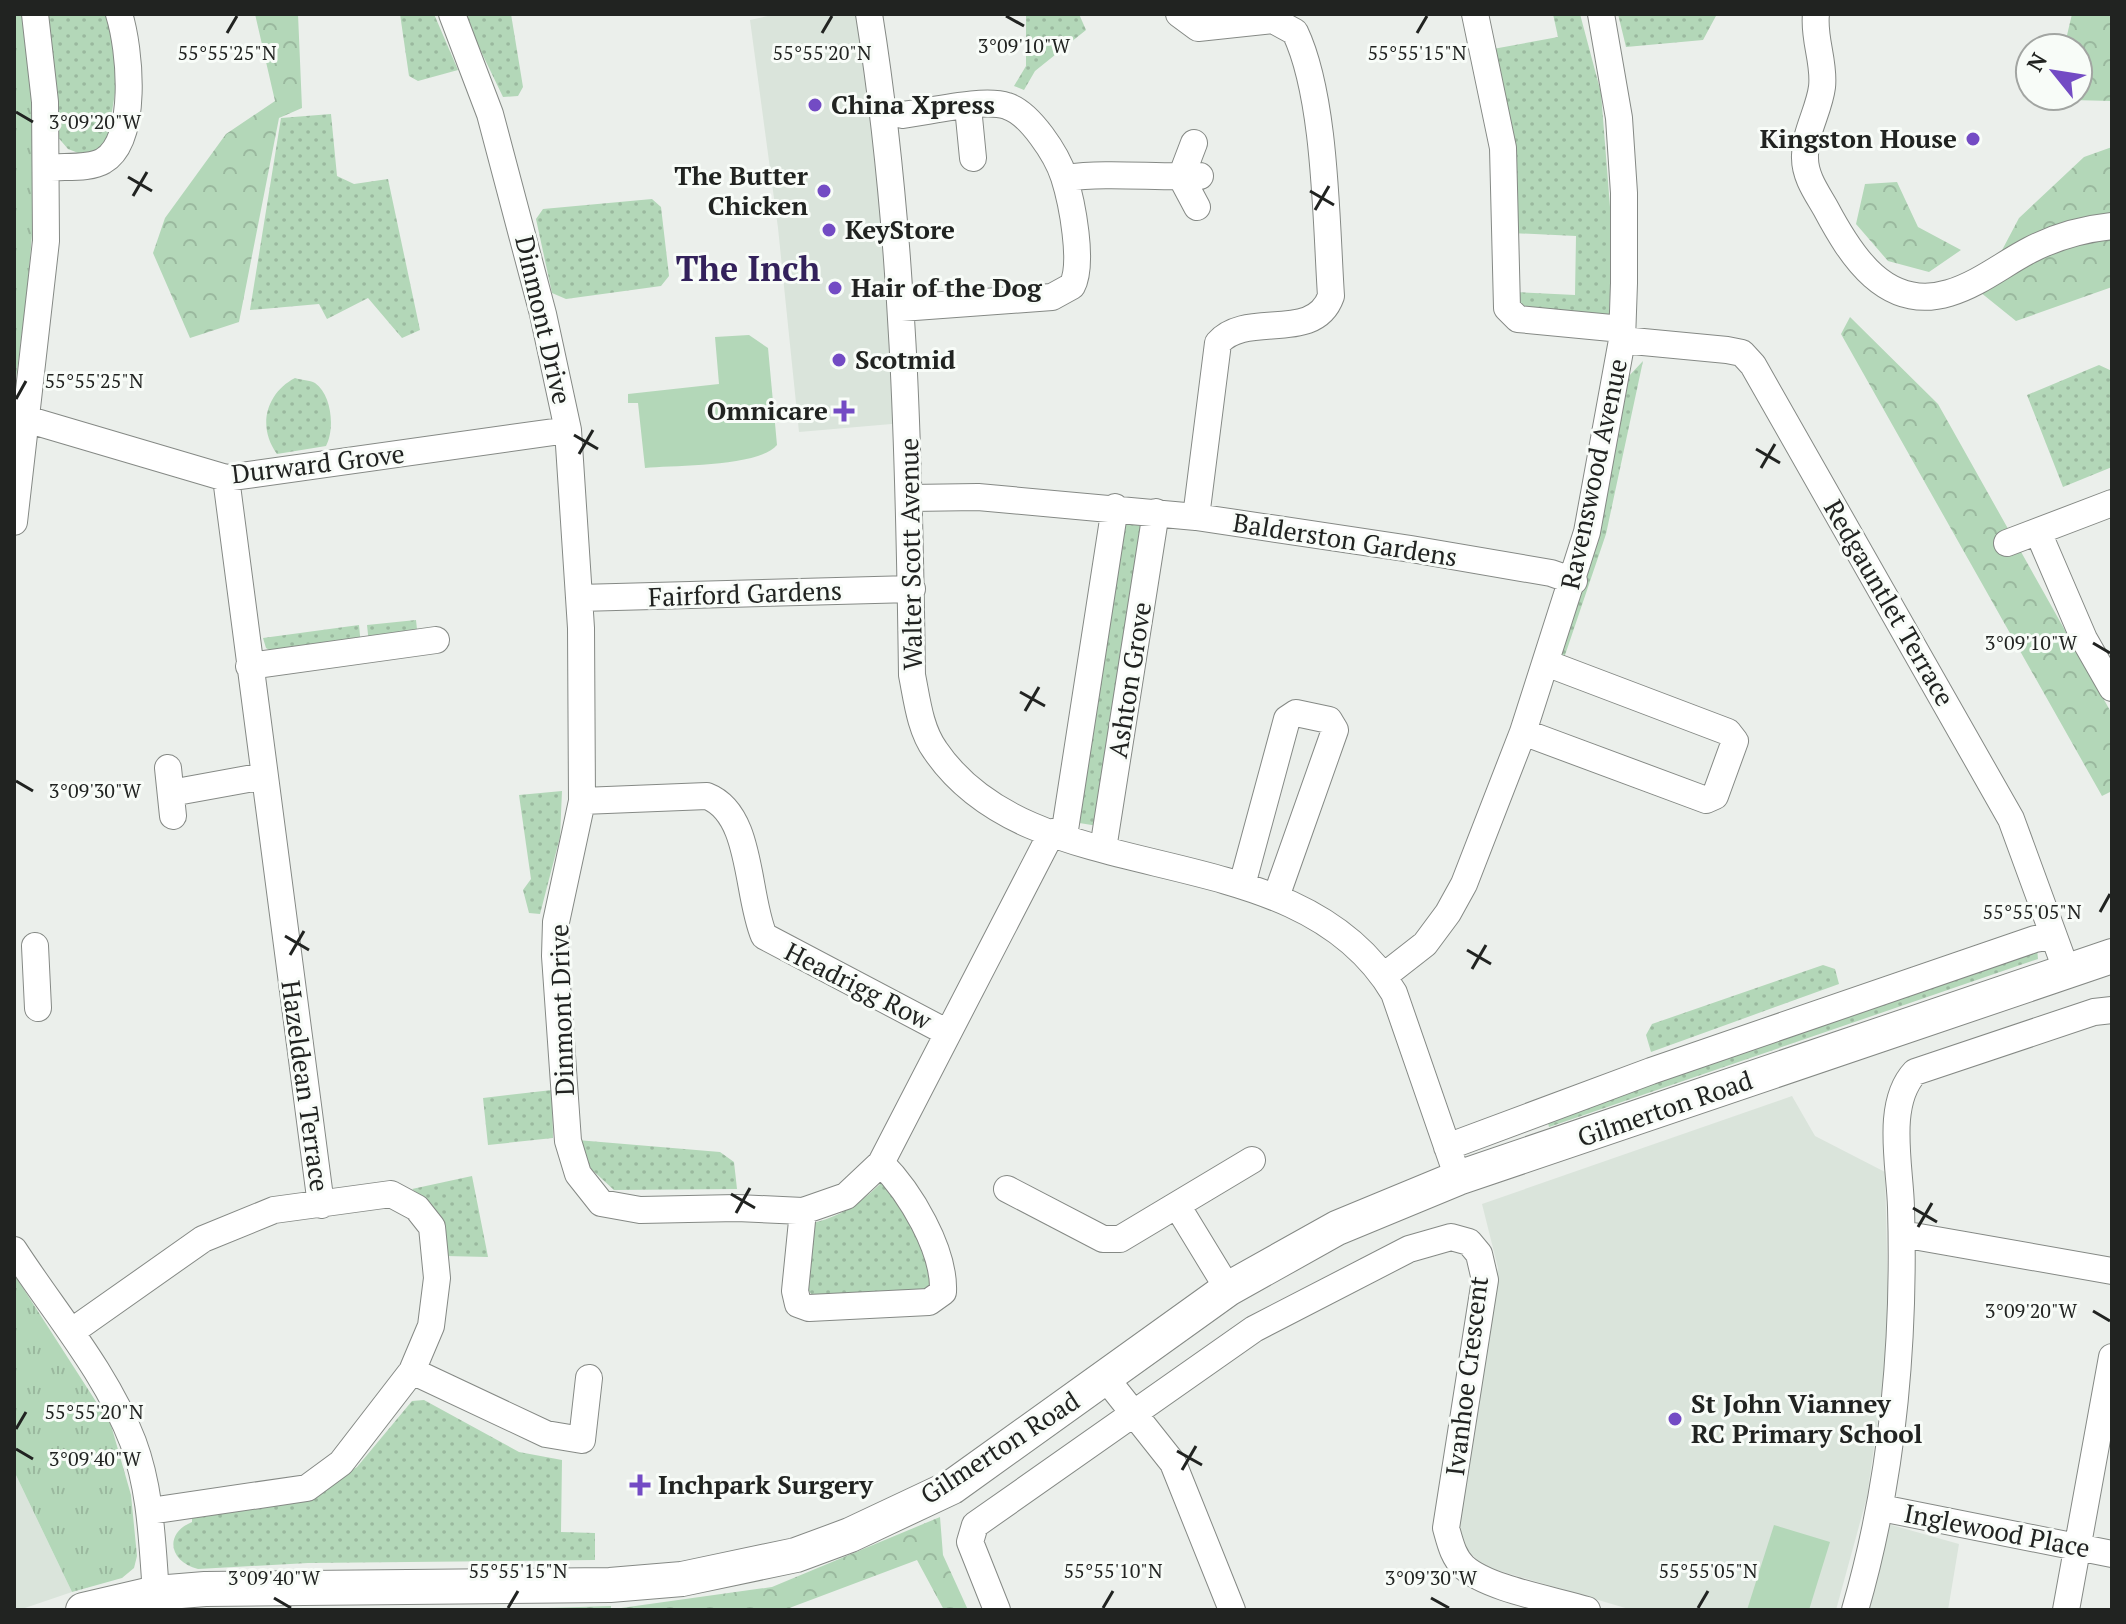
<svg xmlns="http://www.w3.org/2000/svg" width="2126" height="1624" font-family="'PT Serif',serif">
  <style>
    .built { fill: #dae4db }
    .grass { fill: url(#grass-dots) }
    .forest { fill: url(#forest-crowns) }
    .park { fill: url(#park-tufts) }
    .garden { fill: #b3d7b8 }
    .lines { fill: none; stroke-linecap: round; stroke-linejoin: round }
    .minor-casing { stroke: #858985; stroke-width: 28 }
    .major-casing { stroke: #858985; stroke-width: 36 }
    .minor { stroke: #fff; stroke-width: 26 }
    .major { stroke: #fff; stroke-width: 34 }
    .ticks { fill: none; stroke: #212321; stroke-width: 3 }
    .poi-dot { fill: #734bc4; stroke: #f8fcf8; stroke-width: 3 }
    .labels { text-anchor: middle; stroke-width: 6; stroke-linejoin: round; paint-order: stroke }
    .poi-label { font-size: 26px; font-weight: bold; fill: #212321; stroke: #f8fcf8; text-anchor: start }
    .street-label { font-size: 26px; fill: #212321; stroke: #f8fcf8 }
    .district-label { font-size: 34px; font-weight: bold; fill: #33215b; stroke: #f8fcf8 }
    .ticks-label { font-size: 20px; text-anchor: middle; fill: #212321; stroke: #f8fcf8; stroke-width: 6; stroke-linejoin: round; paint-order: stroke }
  </style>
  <defs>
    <pattern id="grass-dots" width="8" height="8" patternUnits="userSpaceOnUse" patternTransform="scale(2)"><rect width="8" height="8" fill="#b3d7b8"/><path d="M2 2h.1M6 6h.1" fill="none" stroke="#9ab89e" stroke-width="1.8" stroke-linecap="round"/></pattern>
    <pattern id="forest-crowns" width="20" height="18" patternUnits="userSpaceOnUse" patternTransform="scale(2)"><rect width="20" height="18" fill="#b3d7b8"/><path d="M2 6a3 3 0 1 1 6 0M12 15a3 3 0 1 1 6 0" fill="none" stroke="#9ab89e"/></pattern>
    <pattern id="park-tufts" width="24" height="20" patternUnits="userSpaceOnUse" patternTransform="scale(2)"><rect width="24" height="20" fill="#b3d7b8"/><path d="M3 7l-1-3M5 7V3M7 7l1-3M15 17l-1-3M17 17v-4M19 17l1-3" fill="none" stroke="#9ab89e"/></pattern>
  </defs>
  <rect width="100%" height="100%" fill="#ebefeb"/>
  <path class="built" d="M 777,14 L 861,14 L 903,423 L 799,432 L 778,228 L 750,20 Z
    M 1792,1096 L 1815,1136 L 1885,1172 L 1889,1340 L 1867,1497 L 1836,1610 L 1632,1610 L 1483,1566 L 1462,1544 L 1458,1510 L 1498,1268 L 1482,1204 Z
    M 14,1471 L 72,1592 L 19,1610 L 14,1610 Z
    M 1888,1524 L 1959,1544 L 1948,1610 L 1867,1610 Z"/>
  <path class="grass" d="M 42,14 L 110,14 L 118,74 L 107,143 L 86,156 L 68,149 L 56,135 Z
    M 400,14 L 434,14 L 458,70 L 418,81 L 409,76 Z
    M 463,14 L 511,14 L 523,87 L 518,96 L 503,97 Z
    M 1026,14 L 1079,14 L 1086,30 L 1035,71 L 1024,90 L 1014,86 L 1026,66 Z
    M 1553,14 L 1580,14 L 1601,93 L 1613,245 L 1609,314 L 1603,320 L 1522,314 L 1514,292 L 1575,295 L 1576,236 L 1511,233 L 1493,49 L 1558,37 Z
    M 1618,14 L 1717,14 L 1703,40 L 1626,47 Z
    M 331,114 L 337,176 L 354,184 L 388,179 L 420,330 L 402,338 L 368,298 L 327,319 L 319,304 L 250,310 L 281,118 Z
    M 652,199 L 661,207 L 669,276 L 661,286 L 566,299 L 552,293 L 536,219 L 543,209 Z
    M 1643,361 L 1606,534 L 1563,661 L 1554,659 L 1627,378 Z
    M 2099,365 L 2112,371 L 2112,467 L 2063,487 L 2027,395 Z
    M 295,378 C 301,380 310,380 315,383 C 332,395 335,429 326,446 L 277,454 C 257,427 266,393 295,378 Z
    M 1119,523 L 1147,526 L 1098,826 L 1073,822 Z
    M 416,620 L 418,639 L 369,644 L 367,625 Z
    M 359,625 L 361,646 L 273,652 L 266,648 L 263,638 Z
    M 562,791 L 560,837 L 540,914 L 529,913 L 523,890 L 531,879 L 519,795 Z
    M 2037,948 L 2038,959 L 1549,1127 L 1547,1119 Z
    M 1823,965 L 1835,969 L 1839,984 L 1651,1052 L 1646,1035 L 1652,1024 Z
    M 552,1090 L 553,1138 L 488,1145 L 483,1098 Z
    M 577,1140 L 720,1152 L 734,1162 L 737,1189 L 614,1190 L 589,1167 Z
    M 472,1176 L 488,1257 L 446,1256 C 442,1225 439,1207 412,1189 Z
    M 882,1182 L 895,1188 L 936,1268 L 932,1283 L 923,1294 L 813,1297 L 803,1282 L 809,1224 C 840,1217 860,1204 882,1182 Z
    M 424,1400 L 519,1452 L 562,1460 L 561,1532 L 595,1533 L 595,1560 L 308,1563 L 198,1569 C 170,1562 163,1534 192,1522 L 192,1512 L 304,1498 L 357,1467 L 412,1401 Z"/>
  <path class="forest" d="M 255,14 L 298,14 L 302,108 L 279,118 L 239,322 L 190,338 L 153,253 L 165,218 L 226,134 L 275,101 Z
    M 2072,14 L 2112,14 L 2112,101 L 2072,100 L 2071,96 L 2078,96 L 2078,48 L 2064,48 Z
    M 2112,147 L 2112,287 L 2016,321 L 1980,292 L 2019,218 L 2084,157 Z
    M 1897,182 L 1918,227 L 1961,250 L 1929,272 L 1888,261 L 1856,224 L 1865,184 Z
    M 1850,317 L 1938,404 L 2112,714 L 2112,791 L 2102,796 L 1841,334 Z
    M 940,1517 L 943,1555 L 968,1610 L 944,1610 L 917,1560 L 784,1610 L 621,1608 L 772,1587 Z
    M 611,1606 L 611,1610 L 482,1610 Z"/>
  <path class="park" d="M 14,14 L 23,14 C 46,140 32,266 14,392 Z
    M 14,1274 L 111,1425 L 131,1495 L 137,1556 L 134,1568 L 122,1578 L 72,1592 L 14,1471 Z"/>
  <path class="garden" d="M 749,335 L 768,348 L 777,445 C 759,467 675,465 645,468 L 638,403 L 628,403 L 628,394 L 719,384 L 715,337 Z
    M 1774,1525 L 1830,1542 L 1809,1610 L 1747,1610 Z"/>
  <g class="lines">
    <defs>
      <path id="minor" d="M 452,14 L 490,114 L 543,314 L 568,430 L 581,628 L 582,801 L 556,922 L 555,956 L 568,1141 L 578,1174 L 601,1203 L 640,1210 L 737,1208 L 803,1211 L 846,1196 L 881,1163 L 1052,832
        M 869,14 C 904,233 909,454 912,675 C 917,700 920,729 935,750 C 1035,898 1296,828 1394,993 L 1458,1178
        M 1179,14 L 1198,28 L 1273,20 L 1295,32 C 1326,97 1326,222 1331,296 C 1314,344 1246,310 1218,343 L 1196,517
        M 1475,14 L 1503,148 L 1507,308 L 1518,319 L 1622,329
        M 1816,14 C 1813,38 1825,63 1822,87 C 1819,111 1804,133 1805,158 C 1805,177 1817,193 1826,209 C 1851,256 1886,312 1949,293 C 1979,284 2003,264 2030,250 C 2055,237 2084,229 2112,226
        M 968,107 L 973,158
        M 1194,143 L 1181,177 L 1197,207
        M 47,168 C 63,166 90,169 103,161 C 139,140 130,49 119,14
        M 1065,178 C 1110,172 1155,178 1200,176
        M 901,308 L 1052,297 L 1072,286 C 1084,264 1072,202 1064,177 C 1057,155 1030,113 1007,106 C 983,98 929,112 902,115
        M 1622,340 L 1727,350 L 1742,353 L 1753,365 L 2011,819 L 2067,972
        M 26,419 L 226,478 L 568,430
        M 226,478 L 321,1205
        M 910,498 L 978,497 L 1196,517 L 1411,549 L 1551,573 L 1574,581
        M 14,522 L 46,241 L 45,102 L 35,14
        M 2038,532 L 2084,639 L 2112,688
        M 2007,543 L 2112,503
        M 579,598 L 912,589
        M 249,666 L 436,640
        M 1523,732 L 1706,800 L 1715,796 L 1735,741 L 1728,732 L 1546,663
        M 168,768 L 173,816
        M 171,793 L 264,776
        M 582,801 L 707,796 C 753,814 746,894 764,936 L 948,1033
        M 1064,836 L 1115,507
        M 1103,849 L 1156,512
        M 1242,885 L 1287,719 L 1296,713 L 1329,720 L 1335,730 L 1276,897
        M 35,946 L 38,1008
        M 1384,976 L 1425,944 L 1448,913 L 1464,884 L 1523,732 L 1587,532 L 1622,340 L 1624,283 L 1624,193 L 1619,118 L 1601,14
        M 1447,1147 L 1651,1071 L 2035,939 L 2053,936
        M 1007,1189 L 1103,1239 L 1120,1239 L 1252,1160
        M 1178,1207 L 1228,1289
        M 803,1211 L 795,1291 L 798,1304 L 809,1308 L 929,1302 L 943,1292 C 945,1250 910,1192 881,1163
        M 1902,1234 L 2112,1271
        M 14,1250 C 55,1313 106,1372 133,1442 C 151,1490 152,1542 156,1593
        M 71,1332 L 203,1239 L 274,1210 L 391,1194 L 417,1208 L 432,1227 L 437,1278 L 431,1326 L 412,1371 L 341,1463 L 307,1488 L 150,1511
        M 412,1371 L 546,1434 L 582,1440 L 589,1378
        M 1104,1376 L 1173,1463 L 1232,1610
        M 1881,1508 L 2112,1554
        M 997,1610 L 970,1542 L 975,1525 L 1254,1329 L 1409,1249 L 1451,1237 L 1469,1242 L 1479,1254 L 1485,1280 L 1446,1528 C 1450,1542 1453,1557 1464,1567 C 1488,1589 1555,1600 1587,1610
        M 1855,1610 C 1893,1479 1905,1343 1901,1207 C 1900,1166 1885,1104 1915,1072 L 2094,1012 L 2112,1010
        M 2066,1610 L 2112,1357"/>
      <path id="major" d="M 83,1610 L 156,1593 L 205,1589 L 610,1585 L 682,1579 L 796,1555 L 850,1535 L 952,1487 L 1228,1289 L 1337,1228 L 1458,1178 L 2112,956"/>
    </defs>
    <use href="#minor" class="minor-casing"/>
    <use href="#major" class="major-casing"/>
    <use href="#minor" class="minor"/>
    <use href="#major" class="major"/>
  </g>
  <path class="ticks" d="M 1006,16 L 1024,26M 227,33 L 237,16M 822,33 L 832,16M 1417,33 L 1427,16M 16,112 L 33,122M 128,177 L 152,191M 1310,191 L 1334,205M 133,196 L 147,172M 1315,210 L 1329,186M 16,399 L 26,381M 574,435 L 598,449M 1756,449 L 1780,463M 579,454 L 593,430M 1761,468 L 1775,444M 2093,643 L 2110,653M 1020,692 L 1045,706M 1025,711 L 1039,687M 16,781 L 33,791M 2100,912 L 2110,894M 285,936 L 309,950M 1467,950 L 1491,964M 290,955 L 304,931M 1472,969 L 1486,945M 731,1194 L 755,1208M 1913,1208 L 1937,1222M 736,1213 L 750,1188M 1918,1227 L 1932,1203M 2093,1311 L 2110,1321M 16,1429 L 26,1412M 16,1449 L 33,1459M 1177,1451 L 1202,1465M 1182,1470 L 1196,1446M 274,1598 L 291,1608M 1431,1598 L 1449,1608M 508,1608 L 518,1591M 1103,1608 L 1113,1591M 1698,1608 L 1708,1591"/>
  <g class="poi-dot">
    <circle cx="815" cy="105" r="8"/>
    <circle cx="1973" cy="139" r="8"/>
    <circle cx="824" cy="191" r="8"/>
    <circle cx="829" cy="230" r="8"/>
    <circle cx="835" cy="288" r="8"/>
    <circle cx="839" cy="360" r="8"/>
    <path d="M840 399h8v8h8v8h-8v8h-8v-8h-8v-8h8z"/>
    <circle cx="1675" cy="1419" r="8"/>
    <path d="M636 1473h8v8h8v8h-8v8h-8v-8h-8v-8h8z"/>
  </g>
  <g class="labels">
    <g class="poi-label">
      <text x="831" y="114">China Xpress</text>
      <text x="1957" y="148" text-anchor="end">Kingston House</text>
      <text x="808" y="185" text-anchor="end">The Butter<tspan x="808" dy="30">Chicken</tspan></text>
      <text x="845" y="239">KeyStore</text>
      <text x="851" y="297">Hair of the Dog</text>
      <text x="855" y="369">Scotmid</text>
      <text x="828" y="420" text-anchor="end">Omnicare</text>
      <text x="1691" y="1413">St John Vianney<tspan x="1691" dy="30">RC Primary School</tspan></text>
      <text x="658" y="1494">Inchpark Surgery</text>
    </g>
    <g class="street-label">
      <text transform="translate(543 320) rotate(77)" y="9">Dinmont Drive</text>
      <text transform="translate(318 464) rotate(-7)" y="9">Durward Grove</text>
      <text transform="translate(1594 474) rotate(-78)" y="9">Ravenswood Avenue</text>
      <text transform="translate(1345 540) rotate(9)" y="9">Balderston Gardens</text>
      <text transform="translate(911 554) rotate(-91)" y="9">Walter Scott Avenue</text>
      <text transform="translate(745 594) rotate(-2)" y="9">Fairford Gardens</text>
      <text transform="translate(1889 603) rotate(60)" y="9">Redgauntlet Terrace</text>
      <text transform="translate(1130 680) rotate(-81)" y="9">Ashton Grove</text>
      <text transform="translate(858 986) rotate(27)" y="9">Headrigg Row</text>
      <text transform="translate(562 1010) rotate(-92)" y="9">Dinmont Drive</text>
      <text transform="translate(305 1086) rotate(82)" y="9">Hazeldean Terrace</text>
      <text transform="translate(1665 1109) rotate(-19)" y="9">Gilmerton Road</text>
      <text transform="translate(1467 1376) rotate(-83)" y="9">Ivanhoe Crescent</text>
      <text transform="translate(1000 1448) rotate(-33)" y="9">Gilmerton Road</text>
      <text transform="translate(1997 1531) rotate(11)" y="9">Inglewood Place</text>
    </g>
    <g class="district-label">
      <text x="748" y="281">The Inch</text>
    </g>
  </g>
  <g class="ticks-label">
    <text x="1024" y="53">3°09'10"W</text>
    <text x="227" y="60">55°55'25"N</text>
    <text x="822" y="60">55°55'20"N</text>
    <text x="1417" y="60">55°55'15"N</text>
    <text x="95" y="129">3°09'20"W</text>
    <text x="94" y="388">55°55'25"N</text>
    <text x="2031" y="650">3°09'10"W</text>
    <text x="95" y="798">3°09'30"W</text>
    <text x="2032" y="919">55°55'05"N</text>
    <text x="2031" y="1318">3°09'20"W</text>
    <text x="94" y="1419">55°55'20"N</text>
    <text x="95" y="1466">3°09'40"W</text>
    <text x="518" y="1578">55°55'15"N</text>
    <text x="1113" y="1578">55°55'10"N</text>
    <text x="1708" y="1578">55°55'05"N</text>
    <text x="274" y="1585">3°09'40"W</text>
    <text x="1431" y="1585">3°09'30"W</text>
  </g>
  <rect width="2126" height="1624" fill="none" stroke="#212321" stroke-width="32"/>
  <g transform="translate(2054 72) rotate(300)"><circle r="38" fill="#f8fcf8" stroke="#a2a5a2" stroke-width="2"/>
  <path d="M0-6L14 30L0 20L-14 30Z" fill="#734bc4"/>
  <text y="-12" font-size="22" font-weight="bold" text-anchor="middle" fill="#212321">N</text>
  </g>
</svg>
